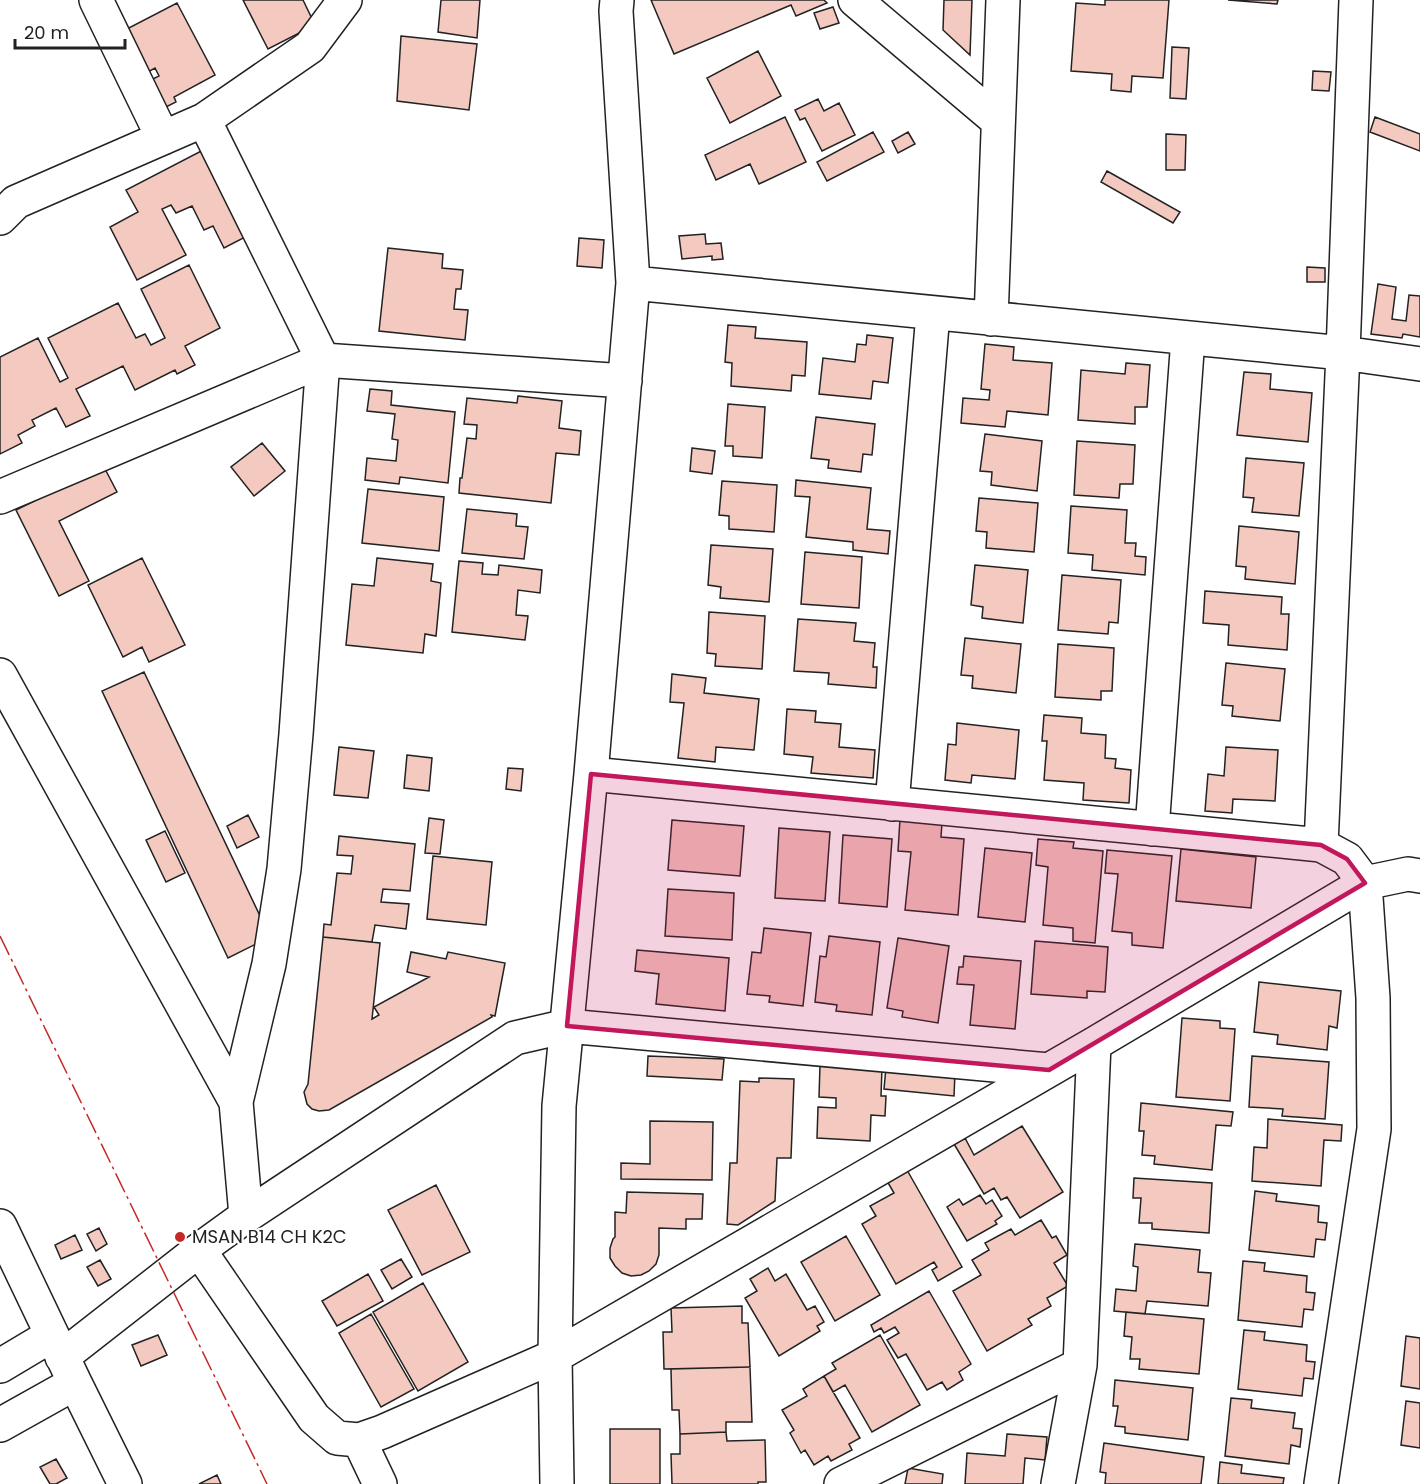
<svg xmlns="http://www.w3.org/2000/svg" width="1420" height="1484" font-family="Poppins,sans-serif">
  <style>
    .building { fill: #f3c9c0; stroke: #222; stroke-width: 1.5 }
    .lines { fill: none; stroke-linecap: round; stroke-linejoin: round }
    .minor-casing { stroke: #222; stroke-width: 36 }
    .minor { stroke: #fff; stroke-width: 33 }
    .power { stroke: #c62828; stroke-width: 1.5; stroke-dasharray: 21 4.5 3 4.5; stroke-linecap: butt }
    .marked { fill: #c2185b; fill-opacity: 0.2; stroke: #c2185b; stroke-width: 4.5; stroke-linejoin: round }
    .poi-dot { fill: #c62828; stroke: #fff; stroke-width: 2 }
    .labels { text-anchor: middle; stroke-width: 4.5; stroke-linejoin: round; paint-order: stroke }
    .poi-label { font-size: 18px; fill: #222; stroke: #fff; text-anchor: start }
  </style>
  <rect width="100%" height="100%" fill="#fff"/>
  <path class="building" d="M 243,0 L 303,0 L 315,25 L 268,49 Z
    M 441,0 L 480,0 L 477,38 L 438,32 Z
    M 651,0 L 824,0 L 827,3 L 796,16 L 791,5 L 674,54 Z
    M 944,0 L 972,0 L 970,55 L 943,30 Z
    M 1105,0 L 1169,0 L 1163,78 L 1132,76 L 1131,92 L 1111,90 L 1112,74 L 1071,71 L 1076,3 L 1105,5 Z
    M 1228,0 L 1278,0 L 1277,4 Z
    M 177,3 L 215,75 L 174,97 L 176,102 L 160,110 L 145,83 L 159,76 L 155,68 L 148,72 L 121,32 Z
    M 833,7 L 839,23 L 820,29 L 814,13 Z
    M 401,36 L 477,44 L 469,110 L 397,101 Z
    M 1172,47 L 1189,48 L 1186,99 L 1170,98 Z
    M 758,51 L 781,96 L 730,123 L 707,78 Z
    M 1313,71 L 1331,72 L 1329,91 L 1312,90 Z
    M 818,99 L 824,111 L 839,103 L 855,135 L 822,151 L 805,118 L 800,120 L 795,110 Z
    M 785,117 L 806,162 L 759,184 L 750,164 L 716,180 L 705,155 Z
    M 1375,117 L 1420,134 L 1420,151 L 1370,132 Z
    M 873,132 L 884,152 L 827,181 L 817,162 Z
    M 908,132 L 915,144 L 898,153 L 892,141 Z
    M 1166,134 L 1186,135 L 1185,170 L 1166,170 Z
    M 207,148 L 255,232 L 224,248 L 213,226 L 204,230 L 192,206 L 176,213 L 171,205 L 162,209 L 186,255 L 137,280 L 110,227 L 138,212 L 126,190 Z
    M 1107,171 L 1180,212 L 1173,223 L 1101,182 Z
    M 705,234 L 706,244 L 721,243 L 723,259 L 712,260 L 712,256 L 682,259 L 679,236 Z
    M 579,238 L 604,240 L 602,268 L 577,266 Z
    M 388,248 L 443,254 L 442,268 L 463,270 L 461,289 L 456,289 L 454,309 L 468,310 L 465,340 L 379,331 Z
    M 189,265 L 220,328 L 185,346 L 195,365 L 177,374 L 175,370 L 135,390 L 123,366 L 76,389 L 90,416 L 66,427 L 56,408 L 32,420 L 35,426 L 18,435 L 22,443 L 0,454 L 0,357 L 38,338 L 60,382 L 68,378 L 48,338 L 118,303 L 136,338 L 145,334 L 151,345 L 165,338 L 141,289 Z
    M 1307,267 L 1325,268 L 1325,282 L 1307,282 Z
    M 1378,284 L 1396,287 L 1392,319 L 1406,321 L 1409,295 L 1420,296 L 1420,337 L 1403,334 L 1402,338 L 1371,334 Z
    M 728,325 L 756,327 L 755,338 L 807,342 L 805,376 L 792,375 L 791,391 L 731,386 L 732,363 L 725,362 Z
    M 867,335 L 893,338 L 888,383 L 873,381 L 871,399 L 819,394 L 823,358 L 855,362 L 857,344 L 866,345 Z
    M 985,344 L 1014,347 L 1013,360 L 1052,363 L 1048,415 L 1007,411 L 1005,427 L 961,423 L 963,398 L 989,400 L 990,390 L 981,389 Z
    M 1126,363 L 1150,365 L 1147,407 L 1135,407 L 1135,424 L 1078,420 L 1081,370 L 1125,374 Z
    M 1244,372 L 1271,374 L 1270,389 L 1312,393 L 1308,442 L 1237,435 Z
    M 370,389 L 392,391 L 391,405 L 455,412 L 448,483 L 400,477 L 399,484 L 365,480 L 367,458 L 396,461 L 398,440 L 392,439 L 395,414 L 367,411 Z
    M 518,396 L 562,401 L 559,428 L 581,431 L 579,455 L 556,453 L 551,503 L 459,493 L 460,478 L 462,478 L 467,438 L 476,439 L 477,425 L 464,424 L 467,398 L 517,403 Z
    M 728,404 L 765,407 L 762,458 L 733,456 L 733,446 L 725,446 Z
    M 816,417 L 875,424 L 872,455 L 863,454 L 861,472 L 828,468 L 829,460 L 811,458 Z
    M 985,434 L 1042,441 L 1037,491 L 991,485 L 992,472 L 980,471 Z
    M 1077,441 L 1135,445 L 1133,484 L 1120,484 L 1119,498 L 1074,495 Z
    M 262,443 L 285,471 L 254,496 L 231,467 Z
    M 692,448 L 715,451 L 712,474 L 690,471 Z
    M 1246,458 L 1304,463 L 1299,516 L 1252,512 L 1254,498 L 1243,497 Z
    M 104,467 L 117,492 L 59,521 L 89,581 L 59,596 L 16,510 Z
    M 796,480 L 871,488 L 867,529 L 890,531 L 888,554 L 853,550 L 853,542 L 806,537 L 810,497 L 795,496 Z
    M 722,481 L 777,485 L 774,532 L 729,529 L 729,516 L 719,515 Z
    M 368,489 L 444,497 L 439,551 L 362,543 Z
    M 979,498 L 1038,503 L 1034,552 L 986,548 L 987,532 L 976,531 Z
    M 1071,506 L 1127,510 L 1125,543 L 1136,543 L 1135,556 L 1146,557 L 1145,575 L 1092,570 L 1093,555 L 1068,553 Z
    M 467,509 L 517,514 L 516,526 L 528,527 L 524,559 L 462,553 Z
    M 1239,526 L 1299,532 L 1295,584 L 1245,579 L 1246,567 L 1236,566 Z
    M 711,545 L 773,549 L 769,602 L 720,598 L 721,587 L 708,585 Z
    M 805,552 L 862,557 L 859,608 L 801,604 Z
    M 142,558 L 185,645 L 149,662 L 142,647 L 123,657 L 88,585 Z
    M 377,558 L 433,564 L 431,581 L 441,583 L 436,636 L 425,634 L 423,653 L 346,645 L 352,584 L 374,586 Z
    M 459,561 L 483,563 L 482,574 L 498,575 L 499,565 L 542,570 L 540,593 L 518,590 L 516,615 L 528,616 L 525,640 L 452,632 Z
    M 975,565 L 1028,570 L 1023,623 L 982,618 L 983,607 L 971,605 Z
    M 1062,575 L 1121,580 L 1118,623 L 1109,622 L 1108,634 L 1058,630 Z
    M 1205,591 L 1282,597 L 1281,614 L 1289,614 L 1287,650 L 1228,645 L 1229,625 L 1203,623 Z
    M 709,612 L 765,616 L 762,669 L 715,666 L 716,654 L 707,653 Z
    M 798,619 L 856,623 L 854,641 L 875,643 L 873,667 L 877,667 L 876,688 L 828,684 L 829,673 L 794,671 Z
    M 965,638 L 1021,644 L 1016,693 L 972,688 L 973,676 L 961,675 Z
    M 1058,644 L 1114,648 L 1112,691 L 1101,691 L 1101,700 L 1055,697 Z
    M 1226,663 L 1285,669 L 1280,721 L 1232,716 L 1233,706 L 1222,705 Z
    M 144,672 L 270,937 L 228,958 L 102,691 Z
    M 672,674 L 706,678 L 704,693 L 759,699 L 754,750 L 716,747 L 715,762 L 678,758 L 684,703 L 670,702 Z
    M 787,709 L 816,711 L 815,722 L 841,724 L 839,747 L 875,750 L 873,778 L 811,773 L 813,757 L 784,754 Z
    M 1044,715 L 1082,718 L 1081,733 L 1106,735 L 1105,758 L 1116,759 L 1115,768 L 1131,770 L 1129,803 L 1083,800 L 1084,783 L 1044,780 L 1047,741 L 1042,741 Z
    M 957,723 L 1019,730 L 1015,779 L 972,775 L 971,783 L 945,780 L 948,744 L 956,745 Z
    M 339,747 L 374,751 L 368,798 L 334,795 Z
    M 1226,747 L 1278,750 L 1275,801 L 1233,799 L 1232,813 L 1205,811 L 1208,774 L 1224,776 Z
    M 407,755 L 432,758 L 429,791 L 404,788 Z
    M 508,768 L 523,769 L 521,791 L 506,789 Z
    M 248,815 L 259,837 L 237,848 L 227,826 Z
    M 429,818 L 444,820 L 440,854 L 425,853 Z
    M 900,819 L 942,823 L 941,837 L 964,839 L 958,915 L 905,910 L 911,852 L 898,851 Z
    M 672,820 L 744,826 L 740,876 L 668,870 Z
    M 779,828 L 830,832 L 825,901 L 775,898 Z
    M 165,831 L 185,873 L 166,882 L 146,840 Z
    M 843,835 L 892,839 L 887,907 L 839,903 Z
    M 339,836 L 415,844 L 410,891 L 383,889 L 381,902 L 409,904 L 406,929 L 375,925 L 372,942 L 323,937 L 324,924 L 331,925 L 337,873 L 351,874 L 353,856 L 337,855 Z
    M 1038,839 L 1074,842 L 1073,848 L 1103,851 L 1095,943 L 1073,941 L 1073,928 L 1043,925 L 1048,867 L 1036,865 Z
    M 985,848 L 1032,853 L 1025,922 L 978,917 Z
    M 1181,849 L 1256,857 L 1251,908 L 1176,901 Z
    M 1107,850 L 1172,856 L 1163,948 L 1132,945 L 1132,933 L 1112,931 L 1118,874 L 1105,873 Z
    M 433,856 L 492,862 L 486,925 L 427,919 Z
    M 668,889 L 734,893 L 732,940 L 665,936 Z
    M 764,928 L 811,933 L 803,1006 L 769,1002 L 770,996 L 747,994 L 752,952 L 761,953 Z
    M 829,936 L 880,942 L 872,1015 L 836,1011 L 837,1005 L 815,1002 L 820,956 L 826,957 Z
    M 323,937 L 380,943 L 372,1019 L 379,1015 L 374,1007 L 429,977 L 407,972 L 411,952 L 446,959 L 448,952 L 505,963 L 495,1016 L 491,1015 L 492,1017 L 329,1110 L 319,1111 L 312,1109 L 307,1104 L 304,1092 L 308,1084 Z
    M 898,938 L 949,946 L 938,1023 L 902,1017 L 903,1011 L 887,1008 Z
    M 1035,941 L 1108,947 L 1105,992 L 1087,991 L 1087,998 L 1031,994 Z
    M 637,950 L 729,958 L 725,1011 L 656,1004 L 659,974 L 635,971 Z
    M 964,956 L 1021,961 L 1015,1029 L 970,1025 L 974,985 L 957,984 L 959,967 L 963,967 Z
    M 1259,982 L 1341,991 L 1337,1028 L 1329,1026 L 1327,1050 L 1277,1044 L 1278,1035 L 1254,1032 Z
    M 1182,1018 L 1220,1021 L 1220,1028 L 1235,1029 L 1230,1101 L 1176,1097 Z
    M 648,1056 L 724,1059 L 722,1080 L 647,1076 Z
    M 1252,1056 L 1329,1062 L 1325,1119 L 1282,1116 L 1283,1109 L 1249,1107 Z
    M 820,1065 L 882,1068 L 881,1096 L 886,1096 L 885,1116 L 871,1115 L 870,1141 L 817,1138 L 818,1107 L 836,1108 L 836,1098 L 819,1097 Z
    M 886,1067 L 955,1073 L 954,1096 L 884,1089 Z
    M 759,1078 L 794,1079 L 791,1158 L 777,1158 L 775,1201 L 738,1225 L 727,1224 L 730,1163 L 737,1163 L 740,1081 L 759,1082 Z
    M 1141,1103 L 1233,1112 L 1231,1126 L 1216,1125 L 1212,1170 L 1154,1164 L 1155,1156 L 1142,1155 L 1144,1131 L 1139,1131 Z
    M 1268,1119 L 1342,1125 L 1341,1141 L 1324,1140 L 1321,1186 L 1252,1181 L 1254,1147 L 1267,1148 Z
    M 650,1121 L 713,1122 L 712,1180 L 621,1179 L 621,1163 L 650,1164 Z
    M 1022,1126 L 1063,1192 L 1020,1218 L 1007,1197 L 1001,1200 L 994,1188 L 984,1194 L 954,1144 L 965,1138 L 974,1155 Z
    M 907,1170 L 962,1267 L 938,1281 L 932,1270 L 937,1267 L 934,1262 L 896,1284 L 862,1224 L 876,1216 L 870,1206 L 894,1193 L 887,1181 Z
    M 1134,1178 L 1212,1183 L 1209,1233 L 1152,1229 L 1152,1223 L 1139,1223 L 1141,1198 L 1133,1198 Z
    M 436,1185 L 470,1252 L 422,1275 L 388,1210 Z
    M 1255,1191 L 1277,1194 L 1276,1201 L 1319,1206 L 1318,1222 L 1327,1223 L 1325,1240 L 1316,1239 L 1314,1257 L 1249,1250 Z
    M 627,1192 L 703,1194 L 702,1219 L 686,1219 L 686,1229 L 659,1228 L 659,1255 L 656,1264 L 649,1271 L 641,1275 L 631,1276 L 622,1273 L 615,1266 L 610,1258 L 610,1248 L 613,1239 L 615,1237 L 615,1212 L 626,1213 Z
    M 980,1195 L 986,1204 L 992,1200 L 1002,1216 L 995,1221 L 997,1224 L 967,1241 L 947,1207 L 959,1199 L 963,1205 Z
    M 1041,1220 L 1052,1238 L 1056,1236 L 1067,1255 L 1054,1263 L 1068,1286 L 1047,1298 L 1051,1306 L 1028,1319 L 1032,1325 L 987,1351 L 953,1291 L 981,1275 L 972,1260 L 989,1250 L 985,1243 L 1011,1229 L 1015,1235 Z
    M 99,1228 L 107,1244 L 96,1251 L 87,1234 Z
    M 75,1235 L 82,1250 L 61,1259 L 55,1245 Z
    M 846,1236 L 880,1295 L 835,1321 L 801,1262 Z
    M 1135,1244 L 1200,1250 L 1198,1272 L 1211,1273 L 1208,1306 L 1147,1301 L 1145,1314 L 1114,1311 L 1116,1289 L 1136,1291 L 1138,1267 L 1133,1266 Z
    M 401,1259 L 412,1277 L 392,1289 L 381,1270 Z
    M 100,1260 L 111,1279 L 98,1286 L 87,1267 Z
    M 1243,1261 L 1265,1263 L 1264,1271 L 1307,1276 L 1306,1292 L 1315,1293 L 1313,1310 L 1304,1309 L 1302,1327 L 1238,1320 Z
    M 768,1268 L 775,1281 L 786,1274 L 807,1310 L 815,1306 L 824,1322 L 817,1326 L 820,1331 L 779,1356 L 745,1298 L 757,1291 L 750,1279 Z
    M 368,1274 L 383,1301 L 337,1326 L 322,1301 Z
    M 423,1283 L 468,1362 L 418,1391 L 373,1312 Z
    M 929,1291 L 971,1364 L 959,1372 L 963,1380 L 947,1390 L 942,1382 L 927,1390 L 906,1354 L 898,1358 L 887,1340 L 899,1333 L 895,1327 L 884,1333 L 881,1328 L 874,1332 L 871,1325 Z
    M 742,1306 L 742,1323 L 748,1323 L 750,1367 L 664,1369 L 663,1332 L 672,1332 L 671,1308 Z
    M 1126,1312 L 1204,1319 L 1199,1374 L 1139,1369 L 1140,1359 L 1130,1359 L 1132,1337 L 1124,1336 Z
    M 371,1314 L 414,1389 L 381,1407 L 339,1333 Z
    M 1244,1330 L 1265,1332 L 1264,1340 L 1307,1345 L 1306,1361 L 1315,1362 L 1313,1379 L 1304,1378 L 1302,1396 L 1238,1389 Z
    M 158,1335 L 167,1355 L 141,1366 L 132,1345 Z
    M 880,1335 L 920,1405 L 872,1432 L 845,1385 L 833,1392 L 824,1376 L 836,1369 L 832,1363 Z
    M 1406,1336 L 1420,1338 L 1420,1389 L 1401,1386 Z
    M 750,1367 L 752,1422 L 726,1422 L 726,1432 L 680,1434 L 679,1410 L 672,1410 L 671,1369 Z
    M 824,1376 L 860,1438 L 849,1444 L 852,1450 L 831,1461 L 828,1456 L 814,1465 L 805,1450 L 801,1453 L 790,1433 L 794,1430 L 782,1410 L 807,1396 L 803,1389 Z
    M 1115,1380 L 1193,1388 L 1188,1440 L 1125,1433 L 1125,1427 L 1115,1426 L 1118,1406 L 1113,1406 Z
    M 1231,1398 L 1252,1400 L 1251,1408 L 1295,1413 L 1293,1428 L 1302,1429 L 1300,1447 L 1291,1445 L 1289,1464 L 1225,1456 Z
    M 1406,1401 L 1420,1403 L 1420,1448 L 1401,1445 Z
    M 610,1429 L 660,1429 L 660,1484 L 610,1484 Z
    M 726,1432 L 727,1441 L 765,1440 L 766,1482 L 758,1482 L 758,1484 L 672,1484 L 671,1454 L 680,1454 L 680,1434 Z
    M 1007,1434 L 1047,1437 L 1045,1460 L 1025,1458 L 1023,1484 L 965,1484 L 967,1453 L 1005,1456 Z
    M 1104,1443 L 1204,1457 L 1201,1484 L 1105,1484 L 1106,1473 L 1100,1472 Z
    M 56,1459 L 67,1478 L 56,1484 L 50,1484 L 40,1467 Z
    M 1220,1462 L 1242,1465 L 1241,1473 L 1284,1478 L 1283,1484 L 1218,1484 Z
    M 908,1468 L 943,1474 L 942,1484 L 905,1484 Z
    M 217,1475 L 221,1484 L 199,1484 Z"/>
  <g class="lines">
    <defs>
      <path id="minor" d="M 96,0 L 163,138
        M 855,0 L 998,121
        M 204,120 L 323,360 L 296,734 L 284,869 L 269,964 L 236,1102 L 246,1216
        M 0,218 L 16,202 L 204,120 L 310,47 L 345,0
        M 633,283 L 1343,353 L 1420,364
        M 991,319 L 1003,0
        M 0,497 L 323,360 L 625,381
        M 0,675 L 236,1102
        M 591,774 L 1321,845 L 1347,859 L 1365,883 L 1408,874 L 1420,876
        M 892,804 L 933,313
        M 1152,829 L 1188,338
        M 1321,845 L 1343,353 L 1356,0
        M 0,1226 L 75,1383 L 125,1484
        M 199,1250 L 314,1418 L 337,1438 L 359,1440 L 382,1432 L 555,1356 L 1094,1044 L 1365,883 L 1373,998 L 1374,1129 L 1321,1484
        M 62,1357 L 199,1250 L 246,1216 L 515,1038 L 567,1026 L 1049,1070
        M 0,1366 L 52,1335
        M 0,1425 L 75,1383
        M 359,1440 L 380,1484
        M 557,1484 L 555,1356 L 559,1106 L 591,774 L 633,283 L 616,11 L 617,0
        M 841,1484 L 1080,1365
        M 1058,1484 L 1080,1365 L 1094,1044"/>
    </defs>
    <use href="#minor" class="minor-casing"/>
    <use href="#minor" class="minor"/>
    <path class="power" d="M 0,936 L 267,1484"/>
  </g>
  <path class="marked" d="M 591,774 L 1321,845 L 1347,859 L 1365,883 L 1049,1070 L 567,1026 Z"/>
  <circle class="poi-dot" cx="180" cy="1237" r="6"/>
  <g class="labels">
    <g class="poi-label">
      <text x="192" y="1243">MSAN B14 CH K2C</text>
    </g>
  </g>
  <path d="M15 39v9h110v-9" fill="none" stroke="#222222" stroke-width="3"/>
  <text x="24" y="39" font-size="18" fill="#222222" stroke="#ffffff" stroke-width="4.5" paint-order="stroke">20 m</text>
</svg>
